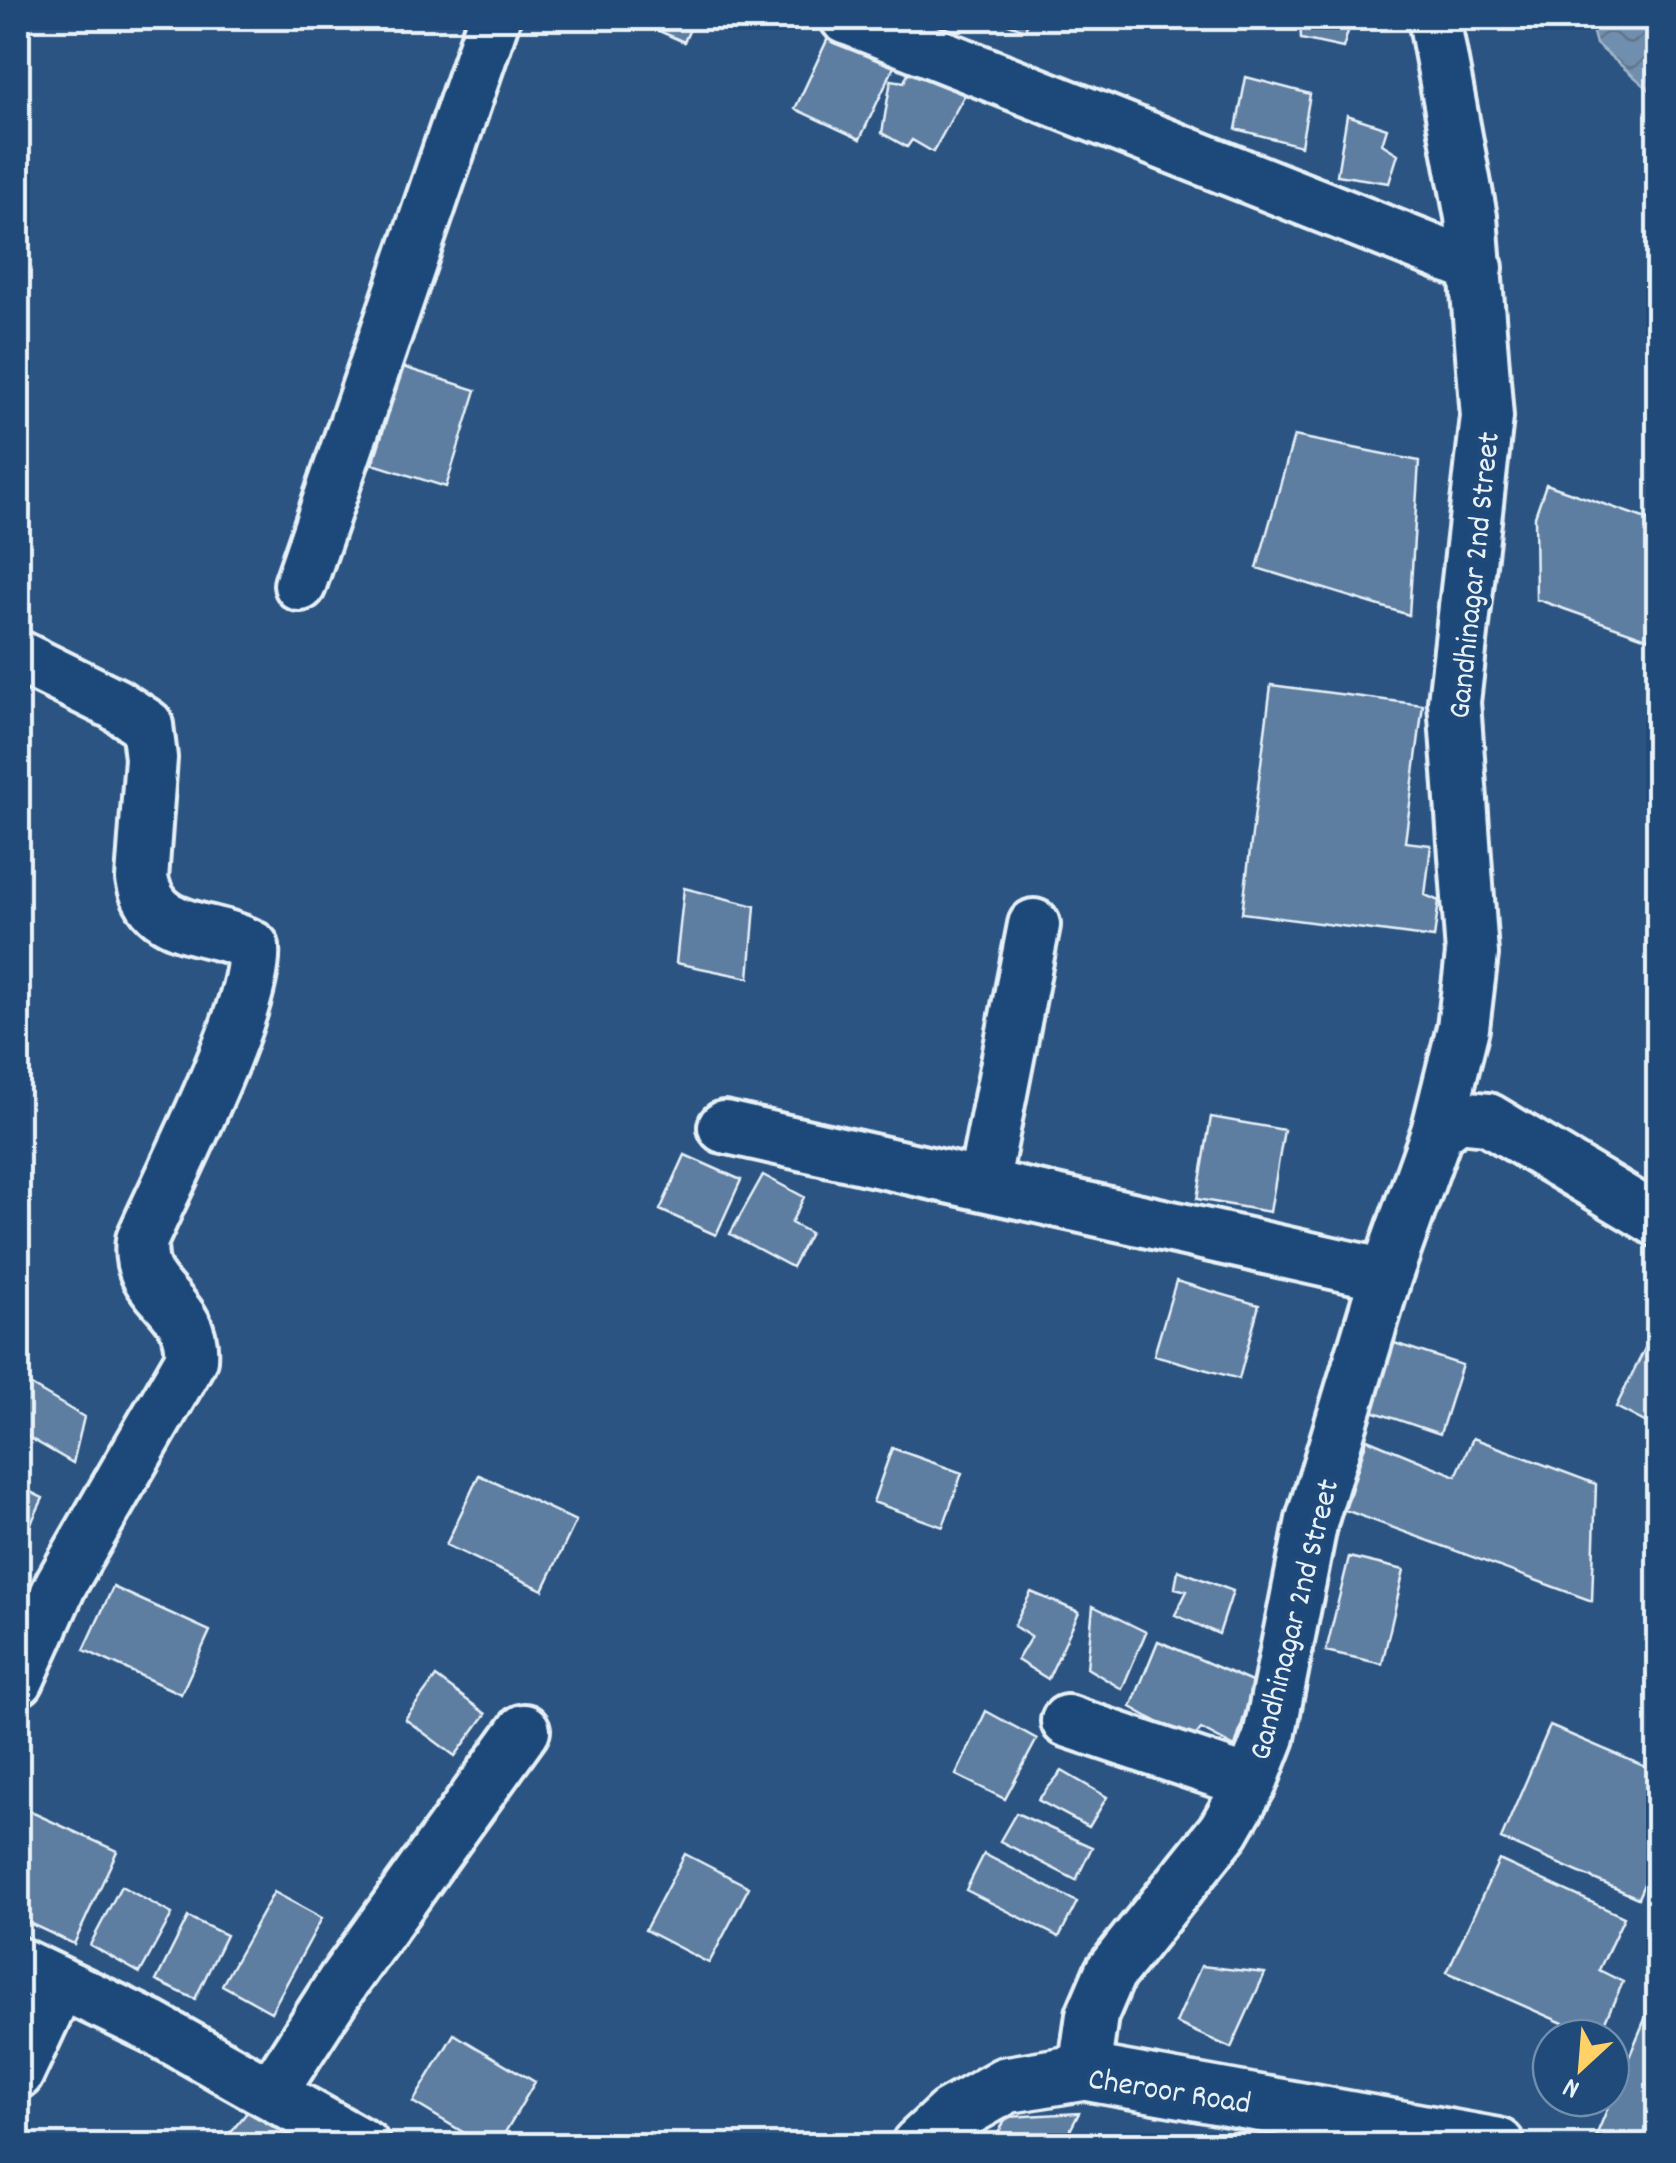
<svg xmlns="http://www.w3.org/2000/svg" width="1676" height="2163" font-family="Dekko,sans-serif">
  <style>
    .water { fill: url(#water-waves); stroke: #a0b6cb; stroke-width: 2.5 }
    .building { fill: #5d7da1; stroke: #e8f1f8; stroke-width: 2.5 }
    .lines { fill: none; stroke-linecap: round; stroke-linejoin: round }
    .minor-casing { stroke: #e8f1f8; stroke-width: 58 }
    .major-casing { stroke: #e8f1f8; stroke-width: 62 }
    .minor { stroke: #1f4a7a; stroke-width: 50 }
    .major { stroke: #1f4a7a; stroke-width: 55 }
    .labels { text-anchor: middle; stroke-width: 9; stroke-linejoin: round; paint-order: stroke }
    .street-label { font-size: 32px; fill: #e8f1f8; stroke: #1f4a7a }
  </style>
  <defs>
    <pattern id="water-waves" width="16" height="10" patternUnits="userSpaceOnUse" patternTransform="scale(2.5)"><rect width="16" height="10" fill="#708ead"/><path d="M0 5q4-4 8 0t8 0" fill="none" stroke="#61768a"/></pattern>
  </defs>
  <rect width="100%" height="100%" fill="#2b5482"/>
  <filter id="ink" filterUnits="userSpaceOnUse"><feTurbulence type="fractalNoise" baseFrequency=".01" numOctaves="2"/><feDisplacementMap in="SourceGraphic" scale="20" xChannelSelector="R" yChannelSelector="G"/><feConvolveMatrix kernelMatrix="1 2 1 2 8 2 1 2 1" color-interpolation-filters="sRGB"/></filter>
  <g filter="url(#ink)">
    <path class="water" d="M 1589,18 L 1658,18 L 1658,97 L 1596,44 Z"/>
    <path class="building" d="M 630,18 L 695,18 L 684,42 Z
      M 992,18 L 1030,18 L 1025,30 Z
      M 1300,18 L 1352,18 L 1343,48 L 1301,39 Z
      M 835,23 L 900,54 L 860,139 L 795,109 Z
      M 916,56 L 974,78 L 933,152 L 912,140 L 907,147 L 882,133 L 891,80 L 904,82 Z
      M 1246,77 L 1310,94 L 1301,146 L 1236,129 Z
      M 1347,115 L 1387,128 L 1382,144 L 1398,154 L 1389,183 L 1337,175 Z
      M 403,367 L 476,390 L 446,487 L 373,464 Z
      M 1294,436 L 1419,461 L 1409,615 L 1257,568 Z
      M 1546,484 L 1658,523 L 1658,642 L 1536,599 L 1535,516 Z
      M 1271,685 L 1423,705 L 1405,842 L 1431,845 L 1425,895 L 1439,901 L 1434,938 L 1242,913 Z
      M 684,888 L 755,906 L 749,978 L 676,963 Z
      M 1211,1117 L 1284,1130 L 1270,1212 L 1197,1199 Z
      M 685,1155 L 741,1180 L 716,1235 L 660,1210 Z
      M 763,1175 L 804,1197 L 791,1223 L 810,1233 L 792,1267 L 730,1234 Z
      M 1176,1281 L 1259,1305 L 1239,1379 L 1154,1355 Z
      M 1658,1322 L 1658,1429 L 1616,1407 Z
      M 1376,1337 L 1462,1365 L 1440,1434 L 1354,1405 Z
      M 18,1378 L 84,1417 L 73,1463 L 18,1431 Z
      M 1473,1438 L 1596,1484 L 1592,1601 L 1345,1510 L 1367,1439 L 1456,1476 Z
      M 892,1448 L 962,1473 L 943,1527 L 873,1502 Z
      M 479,1475 L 576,1521 L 543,1590 L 446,1545 Z
      M 18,1486 L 43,1498 L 18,1551 Z
      M 1349,1557 L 1404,1570 L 1382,1664 L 1326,1651 Z
      M 1178,1570 L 1233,1591 L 1219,1634 L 1175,1615 L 1187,1591 L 1175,1588 Z
      M 113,1587 L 210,1631 L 181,1694 L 84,1650 Z
      M 1031,1592 L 1079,1612 L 1048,1679 L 1017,1660 L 1031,1637 L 1014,1626 Z
      M 1093,1606 L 1146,1632 L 1122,1689 L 1087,1668 Z
      M 1158,1641 L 1254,1683 L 1235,1747 L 1201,1729 L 1191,1741 L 1131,1707 Z
      M 436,1677 L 486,1714 L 455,1756 L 405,1719 Z
      M 986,1711 L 1037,1739 L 1005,1799 L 956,1775 Z
      M 1550,1726 L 1658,1772 L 1658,1851 L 1638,1898 L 1501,1839 Z
      M 1062,1771 L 1107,1797 L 1089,1827 L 1038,1800 Z
      M 18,1806 L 117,1851 L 74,1944 L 18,1918 Z
      M 1016,1813 L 1092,1847 L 1076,1880 L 1000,1841 Z
      M 685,1854 L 749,1887 L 709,1963 L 645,1930 Z
      M 984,1854 L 1077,1902 L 1059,1937 L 966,1890 Z
      M 1499,1860 L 1624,1917 L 1599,1970 L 1623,1982 L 1597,2038 L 1447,1972 Z
      M 121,1886 L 172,1914 L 140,1973 L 90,1945 Z
      M 274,1892 L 322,1918 L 271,2012 L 222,1985 Z
      M 188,1917 L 226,1935 L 195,1999 L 156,1981 Z
      M 1201,1966 L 1265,1973 L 1231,2048 L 1176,2023 Z
      M 1658,1988 L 1658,2139 L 1596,2136 Z
      M 454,2034 L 535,2082 L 497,2146 L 486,2146 L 413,2102 Z
      M 250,2109 L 289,2136 L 282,2146 L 219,2146 Z
      M 1079,2113 L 1062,2146 L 991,2146 L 1007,2117 Z"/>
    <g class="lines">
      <defs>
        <path id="minor" d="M 846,18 L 1477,268
          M 300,585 L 494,18
          M 18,656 L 115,704 L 147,725 L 151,758 L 142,879 C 153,937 213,923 253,947 C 259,1006 169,1178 142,1240 C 134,1297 196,1301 191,1359 L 61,1584 L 18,1680
          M 724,1127 L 1386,1275
          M 1437,1132 L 1458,1116 L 1488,1119 L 1658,1221
          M 983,1185 L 1034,925
          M 1067,1721 L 1251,1783
          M 18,1963 L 152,2027 L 364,2146
          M 1084,2072 L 1092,2015 L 1110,1973 L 1224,1830 L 1251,1783 L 1269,1737 L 1312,1520 L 1386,1275 L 1437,1132 L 1463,1028 L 1472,954 L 1454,702 L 1487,417 L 1471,217 L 1434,18
          M 18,2073 L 60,1983
          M 271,2093 L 344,1980 L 524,1730"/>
        <path id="major" d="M 919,2146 L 950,2117 L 1006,2085 L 1084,2072 L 1497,2146"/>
      </defs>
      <use href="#minor" class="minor-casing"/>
      <use href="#major" class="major-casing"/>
      <use href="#minor" class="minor"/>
      <use href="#major" class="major"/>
    </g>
  </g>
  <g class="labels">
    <g class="street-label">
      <text transform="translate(1472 575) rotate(-84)" y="11">Gandhinagar 2nd Street</text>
      <text transform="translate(1292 1619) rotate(-76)" y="11">Gandhinagar 2nd Street</text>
      <text transform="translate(1170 2089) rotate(9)" y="11">Cheroor Road</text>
    </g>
  </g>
  <rect width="1676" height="2163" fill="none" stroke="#1f4a7a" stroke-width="60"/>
  <rect x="30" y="30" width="1616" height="2103" fill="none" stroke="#e8f1f8" stroke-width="4" filter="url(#ink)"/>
  <g transform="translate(1581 2068) rotate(206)"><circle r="48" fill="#1f4a7a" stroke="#6f8dac" stroke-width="2.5"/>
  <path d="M0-8L18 38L0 25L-18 38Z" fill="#ffd166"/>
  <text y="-15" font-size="28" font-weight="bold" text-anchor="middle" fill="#e8f1f8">N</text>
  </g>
</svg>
